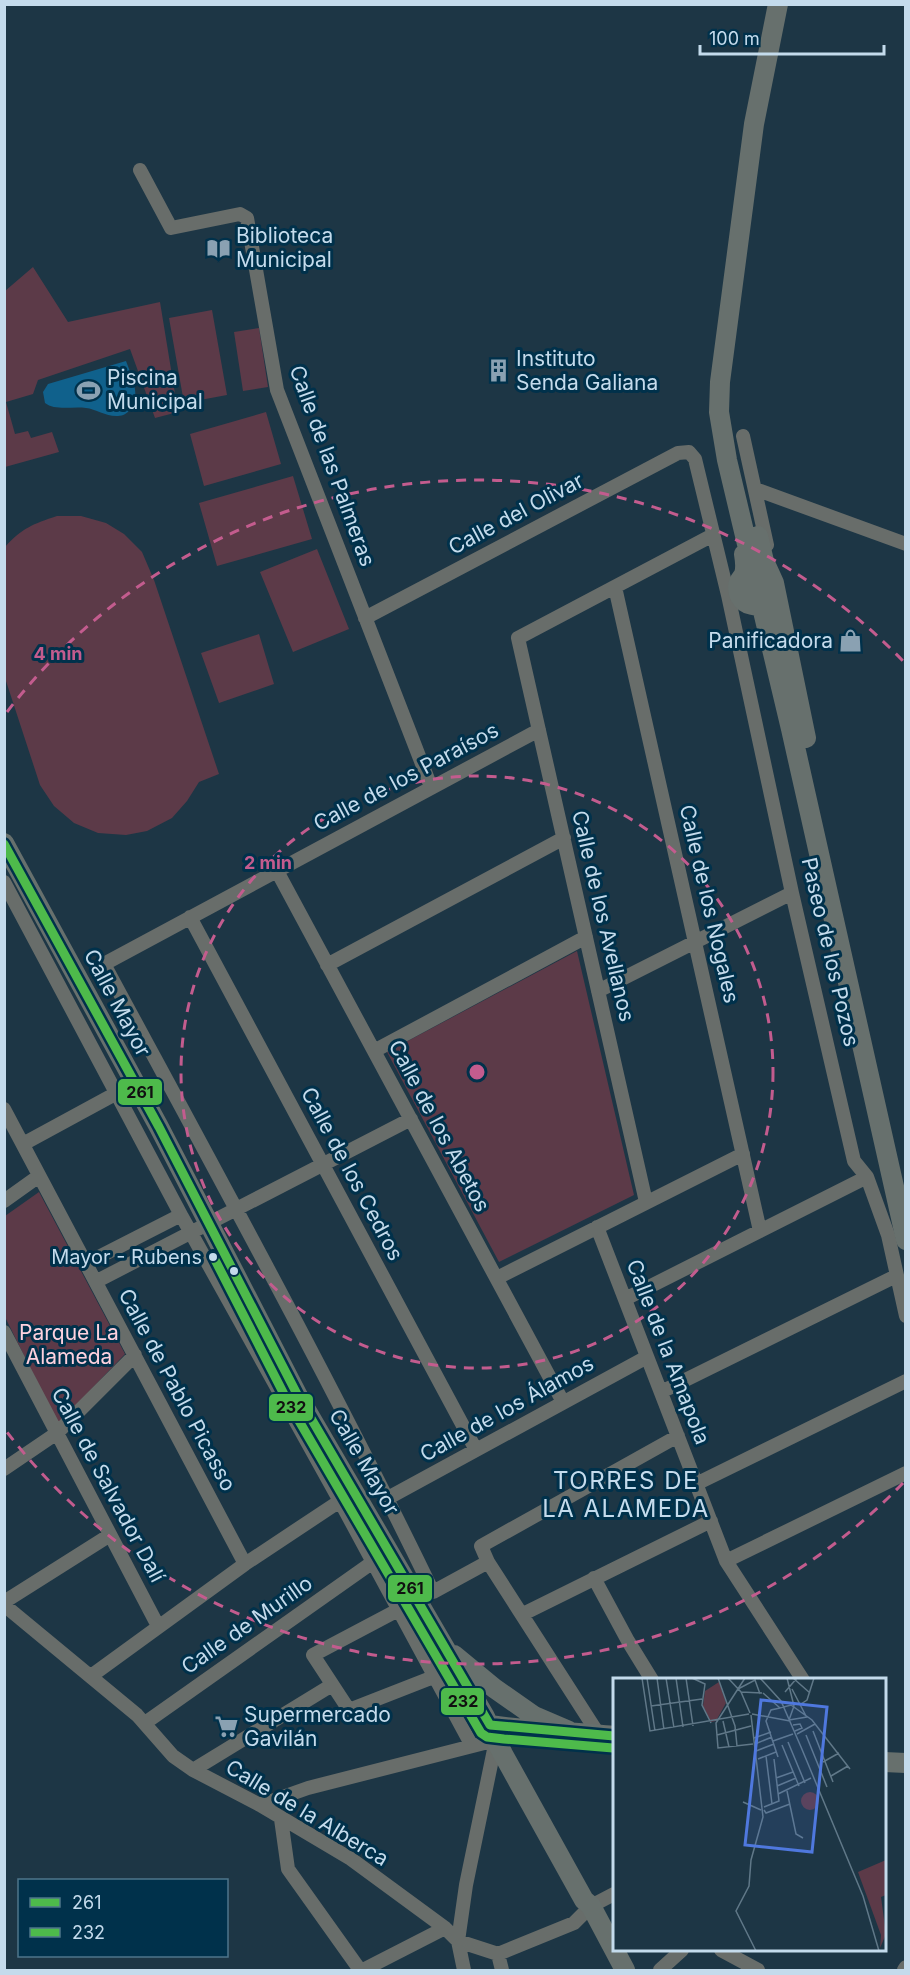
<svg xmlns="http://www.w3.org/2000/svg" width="910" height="1975" font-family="Inter,sans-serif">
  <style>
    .green { fill: #5c3a48 }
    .water { fill: #10618c }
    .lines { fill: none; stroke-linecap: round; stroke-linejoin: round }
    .street { stroke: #686d6a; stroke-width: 14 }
    .secondary { stroke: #67706d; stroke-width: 20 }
    .bus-1-casing { stroke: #00314b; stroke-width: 14 }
    .bus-2-casing { stroke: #00314b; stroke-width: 14 }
    .bus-1 { stroke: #4eba4b; stroke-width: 9 }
    .bus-2 { stroke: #4eba4b; stroke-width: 9 }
    .ring { fill: none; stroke: #c35c8e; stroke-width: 3; stroke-dasharray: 10 8 }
    .bus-dot { fill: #c4dbec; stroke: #00314b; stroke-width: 2 }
    .labels { text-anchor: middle; stroke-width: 6; stroke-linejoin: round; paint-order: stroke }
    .bus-label { font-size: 20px; fill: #c4dbec; stroke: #00314b; text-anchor: end }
    .poi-label { font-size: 21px; fill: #c4dbec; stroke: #00314b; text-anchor: start }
    .street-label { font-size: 21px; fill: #c4dbec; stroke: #00314b }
    .park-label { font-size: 21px; fill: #fed1de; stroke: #00314b }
    .quarter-label { font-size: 24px; letter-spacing: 1.5px; fill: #c4dbec; stroke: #00314b }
    .inset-road { fill: none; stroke: #607888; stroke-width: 1.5 }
    .view { fill: #4f78de; fill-opacity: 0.15; stroke: #4f78de; stroke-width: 3 }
    .inset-edge { fill: none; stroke: #c4dbec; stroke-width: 3 }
    .centre { fill: #c35c8e; stroke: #00314b; stroke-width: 3 }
    .ring-label { font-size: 18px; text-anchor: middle; font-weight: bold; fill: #c35c8e; stroke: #00314b; stroke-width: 6; stroke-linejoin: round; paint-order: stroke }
    .line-badge { stroke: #00314b; stroke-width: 2 }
    .pale-badge-label { font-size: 16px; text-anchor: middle; font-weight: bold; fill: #111 }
  </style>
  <rect width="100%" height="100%" fill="#1d3645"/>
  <path class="green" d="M 33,267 L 68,322 L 160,302 L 178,412 L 155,418 L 130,349 L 38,380 L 33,394 L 6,402 L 15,434 L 28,431 L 31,438 L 52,432 L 59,452 L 5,467 L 5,291 Z
    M 212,310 L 227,395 L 184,403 L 169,318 Z
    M 259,328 L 268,387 L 243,391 L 234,332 Z
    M 266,412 L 281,464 L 204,486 L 190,434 Z
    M 293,476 L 312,539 L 217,566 L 199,503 Z
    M 57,516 L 81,516 L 106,523 L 124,534 L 142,552 L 154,580 L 219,774 L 199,782 L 187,801 L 172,818 L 147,831 L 126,835 L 98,833 L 74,823 L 54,806 L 40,785 L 5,678 L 5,547 C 22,528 33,524 57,516 Z
    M 317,549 L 349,629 L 293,652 L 260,572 Z
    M 259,634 L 274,684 L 219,703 L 201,653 Z
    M 577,951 L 634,1195 L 499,1262 L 387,1052 Z
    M 39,1192 L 125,1354 L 58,1424 L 5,1317 L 5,1216 Z"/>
  <path class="water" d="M 126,361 C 131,375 142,396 130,410 C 127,413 123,416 118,416 C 107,417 96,409 86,408 C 73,406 55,411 45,403 L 43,392 L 48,384 Z"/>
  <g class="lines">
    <path class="street" d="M 140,170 L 171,228 L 240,214 L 247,218 L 277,390 L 431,787
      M 743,436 L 767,545
      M 755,489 L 906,544
      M 615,587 L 760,1231
      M 365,618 L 678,453 L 689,452 L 695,459 L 728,595 L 792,893 L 854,1161 L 867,1177 L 888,1235 L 906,1316
      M 539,730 L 104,964 C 216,1172 330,1379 433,1592 L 488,1562 L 481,1546 L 678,1436
      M 277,871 L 563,1402
      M 4,882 L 181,1215 L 340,1501 L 472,1746
      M 190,917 L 476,1450
      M 327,965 L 564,838
      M 598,991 L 792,893
      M 374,1051 L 586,937
      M 4,1109 L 245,1564
      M 23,1144 L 115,1094
      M 4,1201 L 39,1176
      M 646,1202 L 518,638 L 713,535
      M 597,1227 L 726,1561 L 803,1680
      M 87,1263 L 181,1215
      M 497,1278 L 743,1154
      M 97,1281 L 411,1119
      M 625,1299 L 867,1177
      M 4,1332 L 158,1626
      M 661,1392 L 896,1276
      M 4,1469 L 57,1433 L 135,1355
      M 696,1484 L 906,1381
      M 388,1498 L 647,1357
      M 726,1561 L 906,1473
      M 488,1562 L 599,1735
      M 594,1578 L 628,1641 L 652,1680
      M 4,1602 L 110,1535
      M 4,1605 L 137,1715 L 173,1756 L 193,1770 L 260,1805 L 351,1859 L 445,1928 L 458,1941 L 498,1954 L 574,1923 L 591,1906 L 614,1894
      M 400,1609 L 313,1655 L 349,1710 L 436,1676
      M 523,1614 L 711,1521
      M 91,1676 L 245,1564 L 340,1501
      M 145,1723 L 373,1562
      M 193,1770 L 332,1685
      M 260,1805 L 308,1788 L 496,1740 L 466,1885 L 458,1941 L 464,1970
      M 281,1819 L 288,1869 L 360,1970
      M 721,1950 L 758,1970
      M 498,1954 L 502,1970
      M 363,1970 L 445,1928
      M 660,1970 L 682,1950
      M 904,1970 L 906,1967"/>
    <path class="secondary" d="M 778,4 L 754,124 L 720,382 L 719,412 L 727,460 L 791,729 L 906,1240
      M 758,536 L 764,561 L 774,583 L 806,738
      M 744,554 C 745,560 746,568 744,574 C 743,577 740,579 739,582 C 736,592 741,603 752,605 C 759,607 764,605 770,600
      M 4,843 L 159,1127 L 298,1396 L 484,1715 L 503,1754 L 584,1900 L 591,1906 L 625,1970
      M 454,1655 L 494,1688 L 534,1716 L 569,1731
      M 490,1725 C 531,1731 573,1732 614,1736
      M 884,1762 L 906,1763"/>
    <defs>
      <path id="bus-1" d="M 4,844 L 159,1127 L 298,1396 L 490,1725 L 614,1736"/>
      <path id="bus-2" d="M 213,1256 L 288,1402 L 481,1733 L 487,1737 L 504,1739 L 613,1748"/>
    </defs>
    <use href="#bus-1" class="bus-1-casing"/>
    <use href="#bus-2" class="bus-2-casing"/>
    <use href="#bus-1" class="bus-1"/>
    <use href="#bus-2" class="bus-2"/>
  </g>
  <g class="ring">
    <circle cx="477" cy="1072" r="296"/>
    <path d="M903 1483A592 592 0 0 1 7 1432M7 712A592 592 0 0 1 903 661"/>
  </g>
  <defs>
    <symbol id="library-bare" viewBox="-9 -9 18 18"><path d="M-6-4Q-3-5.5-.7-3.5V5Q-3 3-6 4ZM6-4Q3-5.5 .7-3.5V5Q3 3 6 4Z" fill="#8aa1b2" stroke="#00314b" stroke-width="2.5" paint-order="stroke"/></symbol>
    <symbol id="building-bare" viewBox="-9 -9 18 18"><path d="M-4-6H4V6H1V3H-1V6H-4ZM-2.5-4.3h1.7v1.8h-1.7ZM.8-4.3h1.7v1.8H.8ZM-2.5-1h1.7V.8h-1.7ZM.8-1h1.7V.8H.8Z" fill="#8aa1b2" stroke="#00314b" stroke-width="2.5" paint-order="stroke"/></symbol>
    <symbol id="stadium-bare" viewBox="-9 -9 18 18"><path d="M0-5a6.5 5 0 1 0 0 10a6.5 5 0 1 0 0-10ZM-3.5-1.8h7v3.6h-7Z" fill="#8aa1b2" stroke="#00314b" stroke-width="2.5" paint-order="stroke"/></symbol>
    <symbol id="shop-bare" viewBox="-9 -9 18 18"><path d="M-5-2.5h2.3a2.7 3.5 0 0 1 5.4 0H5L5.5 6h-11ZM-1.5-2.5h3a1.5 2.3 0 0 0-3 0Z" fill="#8aa1b2" stroke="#00314b" stroke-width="2.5" paint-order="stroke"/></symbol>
    <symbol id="supermarket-bare" viewBox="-9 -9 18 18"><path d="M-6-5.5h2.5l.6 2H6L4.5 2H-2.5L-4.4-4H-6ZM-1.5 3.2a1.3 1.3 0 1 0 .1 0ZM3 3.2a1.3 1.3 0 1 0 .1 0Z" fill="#8aa1b2" stroke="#00314b" stroke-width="2.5" paint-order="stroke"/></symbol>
  </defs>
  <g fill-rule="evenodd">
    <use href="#library-bare" x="202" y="232" width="33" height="33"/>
    <use href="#building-bare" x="482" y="354" width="33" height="33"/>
    <use href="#stadium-bare" x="72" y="374" width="33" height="33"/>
    <use href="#shop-bare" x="834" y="624" width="33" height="33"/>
    <use href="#supermarket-bare" x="210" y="1710" width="33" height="33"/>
  </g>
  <g class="bus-dot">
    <circle cx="213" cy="1257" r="5"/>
    <circle cx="234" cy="1271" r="5"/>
  </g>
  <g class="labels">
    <g class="bus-label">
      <text x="202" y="1264">Mayor - Rubens</text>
    </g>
    <g class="poi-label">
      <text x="236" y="243">Biblioteca<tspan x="236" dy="24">Municipal</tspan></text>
      <text x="516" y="366">Instituto<tspan x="516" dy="24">Senda Galiana</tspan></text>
      <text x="107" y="385">Piscina<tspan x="107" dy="24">Municipal</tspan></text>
      <text x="833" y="648" text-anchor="end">Panificadora</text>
      <text x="244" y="1722">Supermercado<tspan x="244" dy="24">Gavilán</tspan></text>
    </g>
    <g class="street-label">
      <text transform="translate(332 466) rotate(70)" y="7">Calle de las Palmeras</text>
      <text transform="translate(516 514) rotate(-28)" y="7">Calle del Olivar</text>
      <text transform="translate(406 777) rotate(-28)" y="7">Calle de los Paraísos</text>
      <text transform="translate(709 904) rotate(77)" y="7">Calle de los Nogales</text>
      <text transform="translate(603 916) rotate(77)" y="7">Calle de los Avellanos</text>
      <text transform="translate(830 952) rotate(77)" y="7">Paseo de los Pozos</text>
      <text transform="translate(117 1003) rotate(62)" y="7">Calle Mayor</text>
      <text transform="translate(439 1126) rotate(62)" y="7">Calle de los Abetos</text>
      <text transform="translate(352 1174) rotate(62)" y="7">Calle de los Cedros</text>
      <text transform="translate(668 1352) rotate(69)" y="7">Calle de la Amapola</text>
      <text transform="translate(177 1390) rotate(62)" y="7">Calle de Pablo Picasso</text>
      <text transform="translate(507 1409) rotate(-29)" y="7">Calle de los Álamos</text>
      <text transform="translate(364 1462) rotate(60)" y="7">Calle Mayor</text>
      <text transform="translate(108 1485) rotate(62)" y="7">Calle de Salvador Dalí</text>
      <text transform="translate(247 1625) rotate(-35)" y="7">Calle de Murillo</text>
      <text transform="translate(307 1813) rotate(31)" y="7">Calle de la Alberca</text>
    </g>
    <g class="park-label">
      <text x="69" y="1340">Parque La<tspan x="69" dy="24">Alameda</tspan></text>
    </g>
    <g class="quarter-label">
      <text x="626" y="1489">TORRES DE<tspan x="626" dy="28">LA ALAMEDA</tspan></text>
    </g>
  </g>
  <g transform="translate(613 1678)">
    <rect width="273" height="273" fill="#1d3645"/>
    <path d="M 106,4 L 113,25 L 103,43 L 98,44 L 90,28 L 92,13 ZM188 123a9 9 0 1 1 18 0a9 9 0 1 1-18 0ZM 273,182 L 273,217 L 268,219 L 273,256 L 267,270 L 268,257 L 245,194 Z" fill="#5c3a48"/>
    <path class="inset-road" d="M 29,0 L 37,53 L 136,36M 34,0 L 42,53M 44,0 L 51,52M 53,0 L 61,50M 63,0 L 70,49M 73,0 L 80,48M 79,0 L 92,6 L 89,27 L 98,45M 105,0 L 122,48 L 124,68M 115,0 L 128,14 L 137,35M 132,0 L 103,45 L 105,70 L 140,66M 147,0 L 168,23 L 188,69 L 250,218 L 266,273M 174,0 L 181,28 L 176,42M 180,0 L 197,15M 125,11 L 142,2 L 147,16M 179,11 L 193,38M 128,14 L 149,15M 172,14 L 184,0M 150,15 L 167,30 L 178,27 L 199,42 L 237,91M 188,26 L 194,22 L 201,0M 38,28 L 89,21M 139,36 L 177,43M 138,37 L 150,139 L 138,182 L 136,208 L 123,233 L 143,273M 176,42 L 194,39M 110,43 L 116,69M 180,47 L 187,46 L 189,50 L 182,53M 200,53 L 220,104M 184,56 L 202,46M 104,57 L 138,48M 193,57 L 214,109M 141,60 L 158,54M 160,63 L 180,56M 175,64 L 192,105M 142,66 L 159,59M 169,67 L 186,108M 143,73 L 161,66M 153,78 L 159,126M 165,79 L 153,43 L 158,32 L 167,30M 145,81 L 163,74M 210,84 L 226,75M 218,98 L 235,88M 163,100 L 180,94M 164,108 L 183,100M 174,113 L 183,156 L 190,160M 165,116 L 198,100M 130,124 L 148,132M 151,129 L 166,123 L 161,81M 151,132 L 153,135 L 177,126"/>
    <path class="view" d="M 148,22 L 214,29 L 199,174 L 132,167 Z"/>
    <rect width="273" height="273" class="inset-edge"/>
  </g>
  <circle cx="477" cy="1072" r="9" class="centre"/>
  <g class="ring-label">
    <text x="58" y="660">4 min</text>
    <text x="268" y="869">2 min</text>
  </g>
  <g class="line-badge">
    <rect x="117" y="1078" width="46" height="28" rx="6" fill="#4eba4b"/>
    <rect x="268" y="1393" width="46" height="29" rx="6" fill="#4eba4b"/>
    <rect x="387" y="1574" width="46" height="29" rx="6" fill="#4eba4b"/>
    <rect x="440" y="1687" width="45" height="29" rx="6" fill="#4eba4b"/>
  </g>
  <g class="pale-badge-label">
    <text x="140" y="1098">261</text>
    <text x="291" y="1413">232</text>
    <text x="410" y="1594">261</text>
    <text x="463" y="1707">232</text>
  </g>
  <rect width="910" height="1975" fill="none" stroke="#c4dbec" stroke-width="12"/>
  <rect x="18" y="1879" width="210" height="78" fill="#00314b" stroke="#4e758b" stroke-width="1.5"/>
  <rect x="30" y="1898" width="30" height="9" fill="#4eba4b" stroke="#4e758b" stroke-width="1.5"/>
  <text x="72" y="1909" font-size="18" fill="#c4dbec">261</text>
  <rect x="30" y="1928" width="30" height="9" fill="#4eba4b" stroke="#4e758b" stroke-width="1.5"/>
  <text x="72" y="1939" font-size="18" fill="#c4dbec">232</text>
  <path d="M700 45v9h184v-9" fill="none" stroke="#c4dbec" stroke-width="3"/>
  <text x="709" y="45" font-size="18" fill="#c4dbec" stroke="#00314b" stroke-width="4.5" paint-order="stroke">100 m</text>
</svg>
